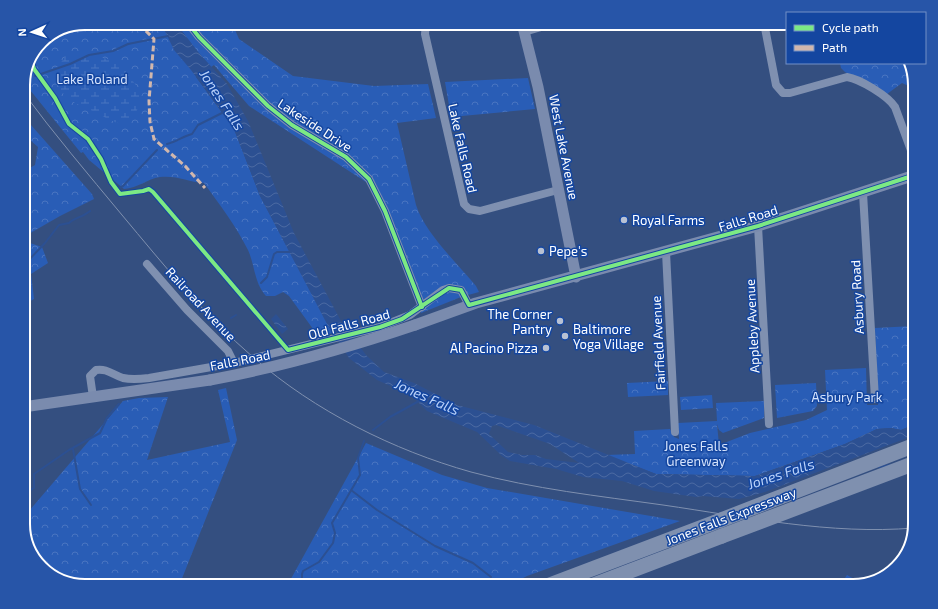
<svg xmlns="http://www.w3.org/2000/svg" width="938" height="609" font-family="'Exo 2',sans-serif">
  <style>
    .forest { fill: url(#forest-crowns) }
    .wetland { fill: url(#wetland-marsh) }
    .water { fill: url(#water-waves); fill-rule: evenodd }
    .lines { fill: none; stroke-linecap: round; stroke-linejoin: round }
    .stream { stroke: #2c5092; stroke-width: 2 }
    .street { stroke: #7f90b0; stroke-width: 8 }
    .secondary { stroke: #7a8bae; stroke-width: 11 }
    .highway { stroke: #7f90af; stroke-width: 15 }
    .tram { stroke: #7f90af; stroke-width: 1 }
    .secondary-bridge { stroke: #7a8bae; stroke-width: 11 }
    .highway-bridge { stroke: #7f90af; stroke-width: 15 }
    .quiet { stroke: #d1b7ad; stroke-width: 3; stroke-dasharray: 6 3; stroke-linecap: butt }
    .cycleway-casing { stroke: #1446a0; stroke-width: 6 }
    .cycleway { stroke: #7ce984; stroke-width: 4 }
    .poi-dot { fill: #b8c1d3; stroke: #1446a0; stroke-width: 1.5 }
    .labels { text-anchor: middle; stroke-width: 3; stroke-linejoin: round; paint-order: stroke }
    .park-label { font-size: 13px; fill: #d6e4fd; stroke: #1446a0 }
    .street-label { font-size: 13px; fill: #fff; stroke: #1446a0 }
    .poi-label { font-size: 13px; fill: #fff; stroke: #1446a0; text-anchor: start }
    .water-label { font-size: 14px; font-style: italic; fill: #bad2fa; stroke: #1446a0 }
    .rim { fill: none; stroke: #fff; stroke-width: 2 }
  </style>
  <defs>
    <pattern id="forest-crowns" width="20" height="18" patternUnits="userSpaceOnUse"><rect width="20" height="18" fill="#295db6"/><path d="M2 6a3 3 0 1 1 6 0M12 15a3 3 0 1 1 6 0" fill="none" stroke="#4975c1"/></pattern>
    <pattern id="wetland-marsh" width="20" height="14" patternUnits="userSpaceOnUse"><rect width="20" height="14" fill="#295db6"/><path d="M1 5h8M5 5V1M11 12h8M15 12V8" fill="none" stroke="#4975c1"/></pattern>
    <pattern id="water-waves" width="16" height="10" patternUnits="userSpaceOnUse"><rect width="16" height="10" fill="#2c5092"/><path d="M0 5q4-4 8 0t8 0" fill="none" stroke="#4c6aa2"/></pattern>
  </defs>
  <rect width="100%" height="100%" fill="#344f80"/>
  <path class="forest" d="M 85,23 L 232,23 L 239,39 L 293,76 L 374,86 L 428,84 L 436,118 L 397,123 L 416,205 C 425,233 457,263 476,286 L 479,292 L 461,297 L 421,313 L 389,226 L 369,184 L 249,106 L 214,65 L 196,77 L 234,129 L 260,196 L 333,333 L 321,336 L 316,333 L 289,296 L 283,292 L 275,296 L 266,296 C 254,283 255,265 248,250 C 236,226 220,205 204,183 C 189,182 176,175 160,177 C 147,179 138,188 124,189 L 89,160 L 83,152 L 81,153 L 30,90 L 23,81 L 41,41 Z
    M 840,63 L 909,63 L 915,81 L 915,89 L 902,83 L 887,94 L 845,72 L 841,68 Z
    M 528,78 L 535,109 L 451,117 L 445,82 Z
    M 915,102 L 915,147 C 908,133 907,116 915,102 Z
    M 23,116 L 92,194 L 94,199 L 60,216 L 27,235 L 30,243 L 42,247 L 48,263 L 31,274 L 34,299 L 23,305 L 23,172 L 35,165 L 38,147 L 30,140 L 23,137 Z
    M 915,317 L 915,424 L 901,430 L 891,428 L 877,429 L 845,444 L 755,476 L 656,474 L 606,455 L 635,454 L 634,431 L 670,429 L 674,437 L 679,439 L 678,423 L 717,421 L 716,403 L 764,401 L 764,418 L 723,433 L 719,430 L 717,424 L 719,445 L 750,433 L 806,420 L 827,410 L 825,370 L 866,368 L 867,405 L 878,405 L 875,328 L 914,326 Z
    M 668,381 L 668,395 L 628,397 L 627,383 Z
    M 816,383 L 817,406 L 813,411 L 777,418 L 775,385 Z
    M 226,388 L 237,440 L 179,586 C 147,586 79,592 52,576 C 32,564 23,540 23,518 L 123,401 L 139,398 L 168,397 L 147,460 L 230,442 L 218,390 Z
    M 712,395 L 713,408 L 681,410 L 680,397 Z
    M 366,443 L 442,475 L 487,488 L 680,521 L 527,576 L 507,586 L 287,586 Z
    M 847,575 L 854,579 L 859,585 L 843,586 L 843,581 Z"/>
  <path class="wetland" d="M 85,23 L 93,23 L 94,27 L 86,32 L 68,30 Z
    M 92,55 L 111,60 L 122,65 L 141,93 C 140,108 136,116 123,124 C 112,122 106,118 97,113 C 73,101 58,101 56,69 L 65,57 Z"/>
  <path class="water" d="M 161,23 L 178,23 L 182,31 L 199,53 L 227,84 L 248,121 L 294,233 L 341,321 L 366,355 L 384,372 L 414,383 L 457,405 L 534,425 L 656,474 L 755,476 L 845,444 L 877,429 L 891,428 L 901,430 L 915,424 L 915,435 L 765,492 L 739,499 L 703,496 L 696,497 L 654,491 L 622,481 L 583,477 L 556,469 L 510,461 L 502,456 L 477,432 L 427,411 L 411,395 L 377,380 L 349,358 L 327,324 L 260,196 L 234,129 L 191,70 L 174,50 ZM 496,425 L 550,444 L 579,463 L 546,459 L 535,455 L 522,455 L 508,452 L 489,434 L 492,426 Z
    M 276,314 L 288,329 L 282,334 L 271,319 Z"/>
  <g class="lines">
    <path class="stream" d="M 35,76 L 70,64 L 89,55 L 113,51 L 128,44 L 168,36
      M 167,144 C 177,142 183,136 192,134 L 198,125 L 224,112
      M 117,189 L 123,186 L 157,150
      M 23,266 L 45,243 L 59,225 L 69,223 C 74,218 83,217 90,211
      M 261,283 L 267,277 L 274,254 L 277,252 L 291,252
      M 231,318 L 236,315
      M 373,430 L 390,417 L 419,401
      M 73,449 L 80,489 L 91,505
      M 879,467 L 890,465
      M 351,490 L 377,510 L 435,546 L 473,563 L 491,577
      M 23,494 L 34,488 L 34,474 L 69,450 L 100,433 L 107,418 L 119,404
      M 302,586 L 302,574 L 303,571 L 319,562 L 333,543 L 335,533 L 332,523 L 360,475 L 358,458 L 364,441"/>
    <path class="street" d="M 188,23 L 199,37 L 268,106 L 292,125 L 346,157 L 369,179 L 385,211 L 422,307
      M 426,23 L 425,34 L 464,204 L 469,209 L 480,211 L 558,190
      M 764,23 L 776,85 L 783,93 L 790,93 L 847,77 C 860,79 888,96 895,107 L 915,161
      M 524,32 L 555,23
      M 863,193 L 875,399
      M 758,226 L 769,424
      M 666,252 L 675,432
      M 147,264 L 187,310 L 228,351 L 234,363
      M 93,397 L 90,376 L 96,370 C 107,368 113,375 123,378 C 132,380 141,379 149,378 L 234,363 L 380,327 L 410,315 L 443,290 L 449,288 L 461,290 L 469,305"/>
    <path class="secondary" d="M 522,23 L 538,87 L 576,277
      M 415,325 L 476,303 L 758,226 L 915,175
      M 23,407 L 210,380"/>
    <path class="highway" d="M 547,586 L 721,520
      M 591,586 L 722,536"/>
    <path class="tram" d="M 23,92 C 54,134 88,174 122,215 C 163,264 204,315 254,358 C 315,411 393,450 471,472 C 534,489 599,496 663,505 C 746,517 830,535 914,528"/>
    <path class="secondary-bridge" d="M 210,380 C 280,367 347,348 415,325"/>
    <path class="highway-bridge" d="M 721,520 L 915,445
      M 722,536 L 915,463"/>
    <path class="quiet" d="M 142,23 L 144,29 L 154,39 L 149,101 L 150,122 L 154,139 L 185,166 L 205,188"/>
    <defs>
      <path id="cycleway" d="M 188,23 L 199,37 L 268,106 L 292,125 L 346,157 L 369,179 L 385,211 L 422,307
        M 32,62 L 34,69 L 55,98 L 69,124 L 88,139 L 101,159 L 111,182 L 120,194 L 143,191 L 149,189 L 153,192 L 288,350 L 380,327 L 402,319 L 449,288 L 461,290 L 469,305 L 758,226 L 915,175"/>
    </defs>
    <use href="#cycleway" class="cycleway-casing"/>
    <use href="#cycleway" class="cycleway"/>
  </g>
  <g class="poi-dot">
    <circle cx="624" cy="220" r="4"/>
    <circle cx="541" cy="251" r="4"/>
    <circle cx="560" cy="321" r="4"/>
    <circle cx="565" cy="336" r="4"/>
    <circle cx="546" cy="348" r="4"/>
  </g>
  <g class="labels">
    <g class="park-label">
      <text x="92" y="84">Lake Roland</text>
      <text x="847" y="402">Asbury Park</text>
      <text x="696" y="451">Jones Falls<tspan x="696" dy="15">Greenway</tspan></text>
    </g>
    <g class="street-label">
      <text transform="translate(315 125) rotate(33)" y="5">Lakeside Drive</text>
      <text transform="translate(564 147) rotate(79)" y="5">West Lake Avenue</text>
      <text transform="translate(463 148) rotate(77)" y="5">Lake Falls Road</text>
      <text transform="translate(748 218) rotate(-17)" y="5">Falls Road</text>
      <text transform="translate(857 297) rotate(-93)" y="5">Asbury Road</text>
      <text transform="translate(201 304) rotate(47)" y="5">Railroad Avenue</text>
      <text transform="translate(349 324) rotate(-15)" y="5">Old Falls Road</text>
      <text transform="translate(752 326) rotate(-93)" y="5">Appleby Avenue</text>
      <text transform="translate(658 343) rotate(-93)" y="5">Fairfield Avenue</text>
      <text transform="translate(240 360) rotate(-11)" y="5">Falls Road</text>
      <text transform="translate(731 516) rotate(-21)" y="5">Jones Falls Expressway</text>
    </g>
    <g class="poi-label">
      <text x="632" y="225">Royal Farms</text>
      <text x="549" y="256">Pepe's</text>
      <text x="552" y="319" text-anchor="end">The Corner<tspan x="552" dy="15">Pantry</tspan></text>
      <text x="573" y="334">Baltimore<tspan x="573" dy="15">Yoga Village</tspan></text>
      <text x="538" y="353" text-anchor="end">Al Pacino Pizza</text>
    </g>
    <g class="water-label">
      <text transform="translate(222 100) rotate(57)" y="5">Jones Falls</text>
      <text transform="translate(427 397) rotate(24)" y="5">Jones Falls</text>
      <text transform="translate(781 474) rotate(-18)" y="5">Jones Falls</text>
    </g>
  </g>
  <path d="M0 0H938V609H0ZM85 30H853A55 55 0 0 1 908 85V524A55 55 0 0 1 853 579H85A55 55 0 0 1 30 524V85A55 55 0 0 1 85 30Z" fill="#2755a8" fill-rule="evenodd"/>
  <path class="rim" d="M85 30H853A55 55 0 0 1 908 85V524A55 55 0 0 1 853 579H85A55 55 0 0 1 30 524V85A55 55 0 0 1 85 30Z"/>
  <rect x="786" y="12" width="140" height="52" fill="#1446a0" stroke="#7290c6"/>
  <rect x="794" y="25" width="20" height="6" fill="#7ce984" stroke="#7290c6"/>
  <text x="822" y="32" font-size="12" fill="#ffffff">Cycle path</text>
  <rect x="794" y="45" width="20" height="6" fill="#d1b7ad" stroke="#7290c6"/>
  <text x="822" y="52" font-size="12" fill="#ffffff">Path</text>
  <g transform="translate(32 32) rotate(267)" stroke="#1446a0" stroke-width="3" paint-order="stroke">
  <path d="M0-3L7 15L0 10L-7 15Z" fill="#ffffff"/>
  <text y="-6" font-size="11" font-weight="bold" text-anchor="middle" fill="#ffffff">N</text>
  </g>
</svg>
